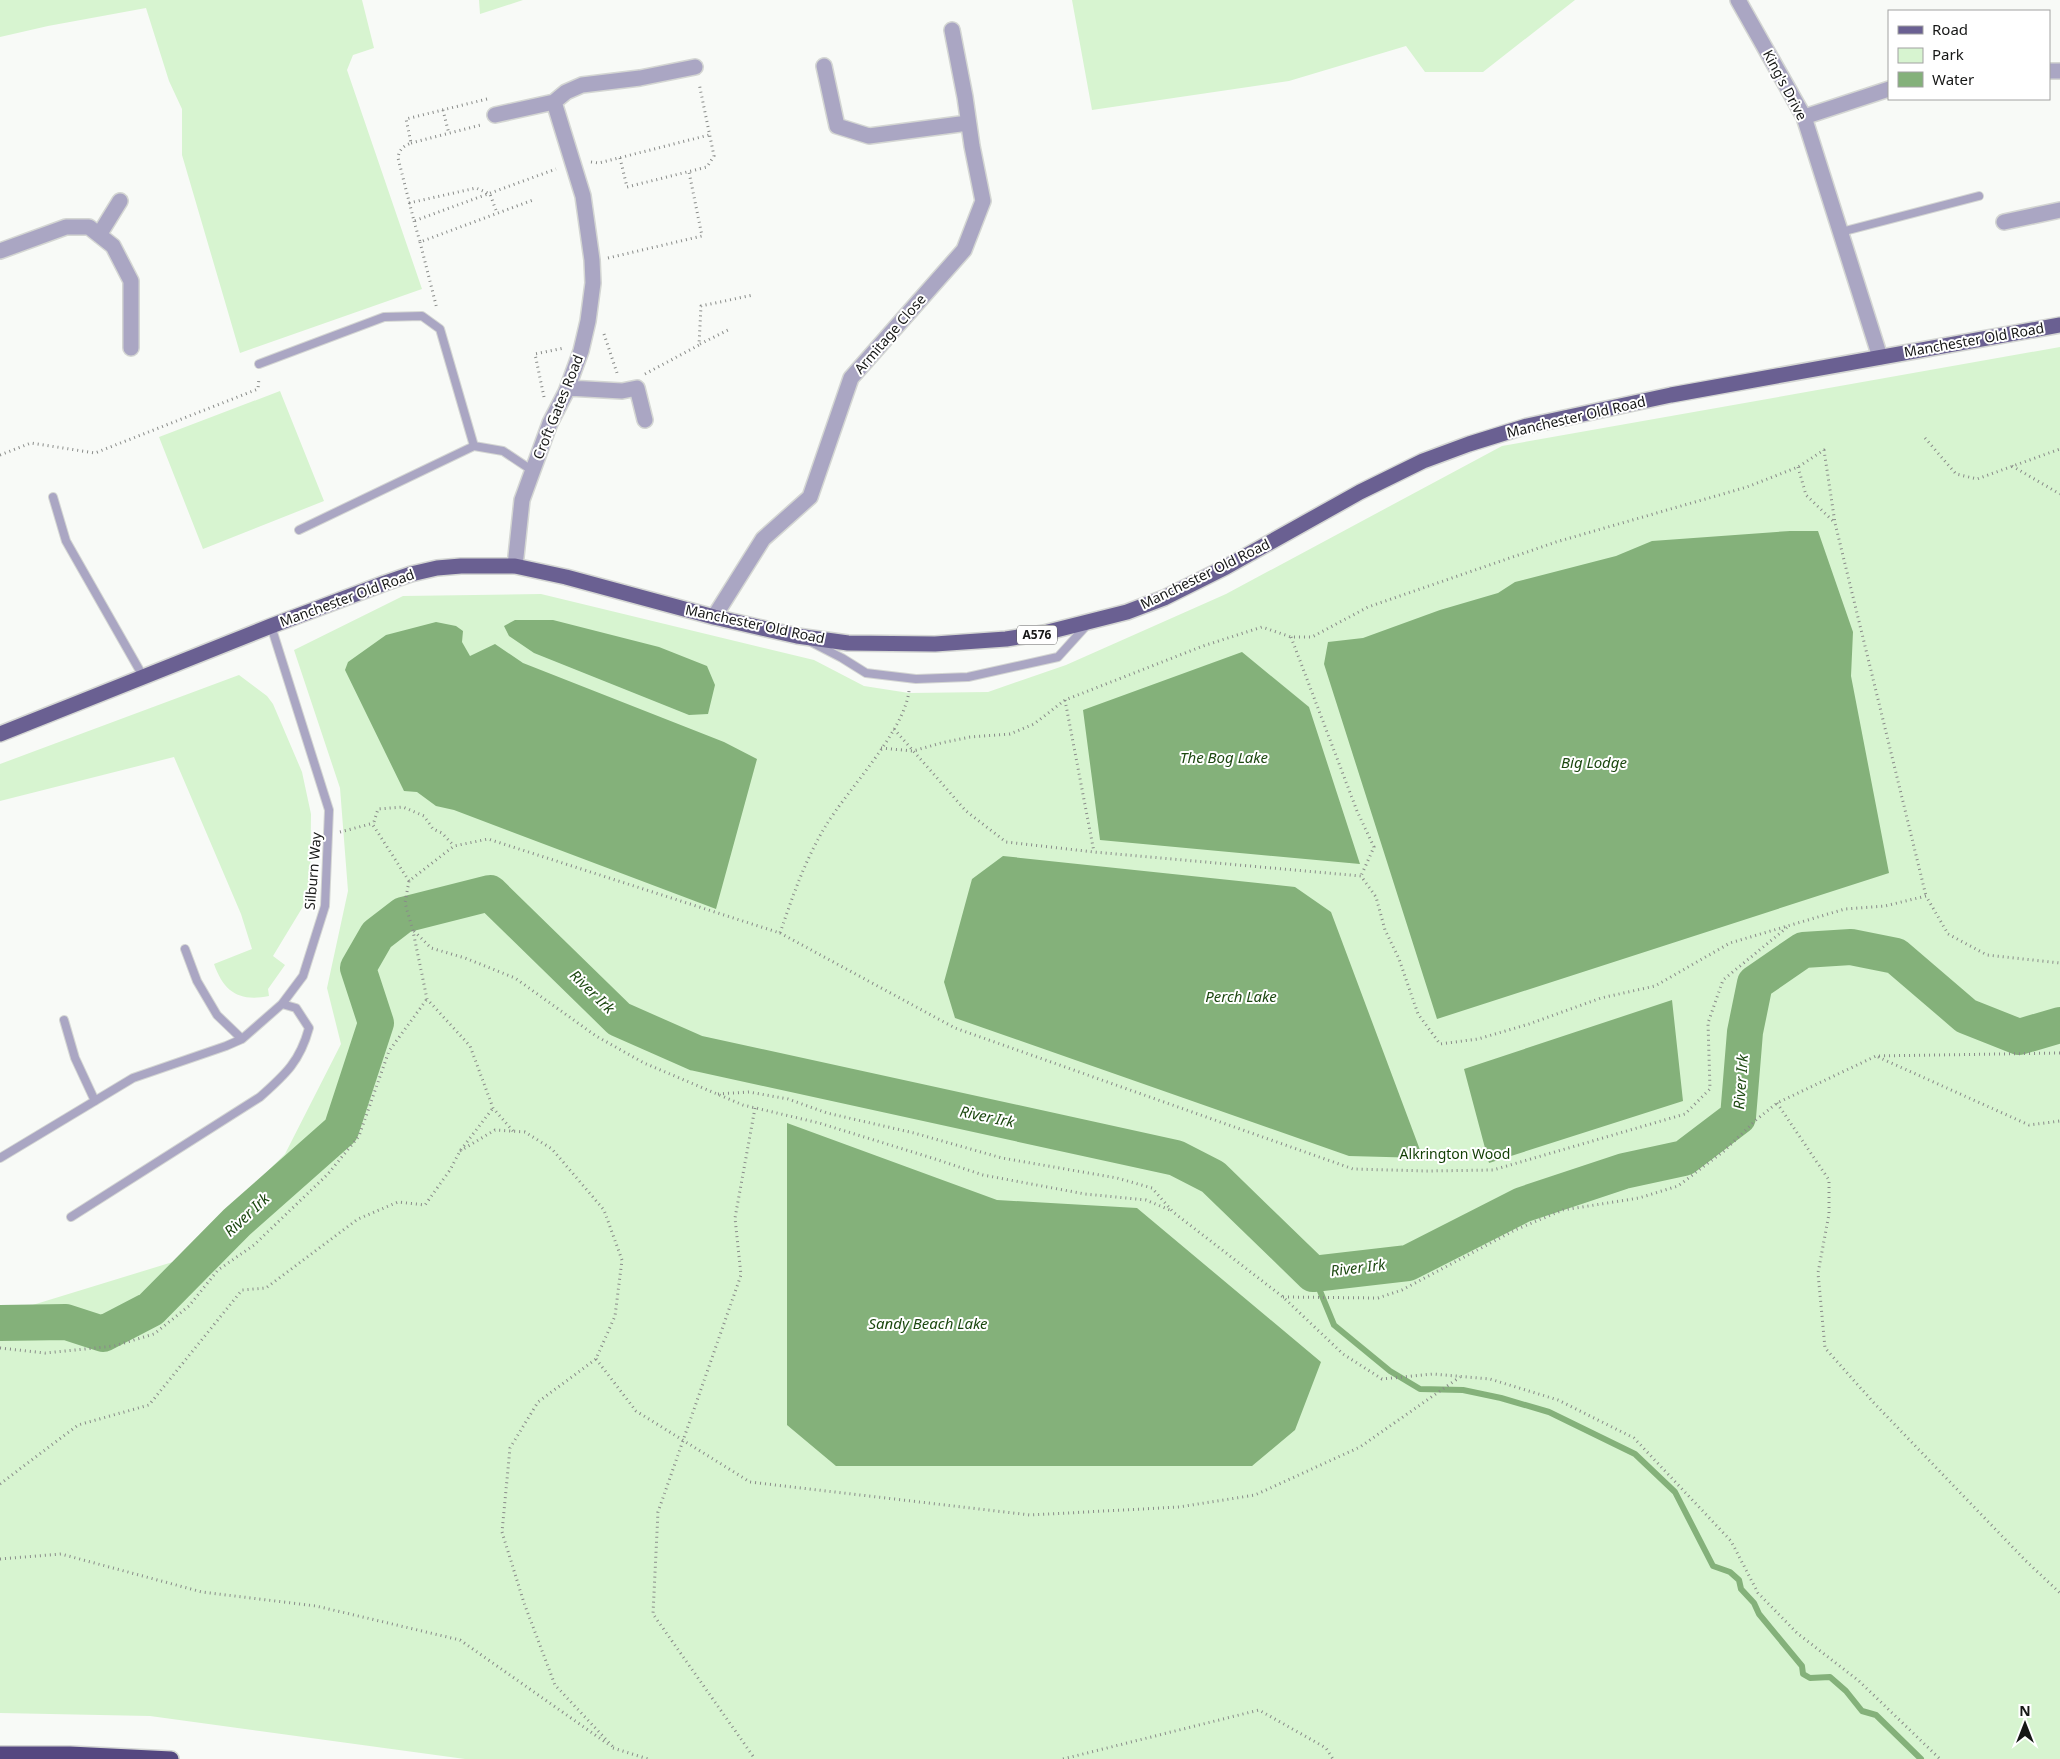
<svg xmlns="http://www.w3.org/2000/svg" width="2060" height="1759" font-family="'Noto Sans',sans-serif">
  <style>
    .green { fill: #d7f4d0 }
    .water { fill: #84b17a }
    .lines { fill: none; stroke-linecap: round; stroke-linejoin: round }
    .stream { stroke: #84b17a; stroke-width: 6 }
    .river { stroke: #84b17a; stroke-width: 36 }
    .lane-casing { stroke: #d4d6d3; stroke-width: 10 }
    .street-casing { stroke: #d4d6d3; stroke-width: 18 }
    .primary-casing { stroke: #d4d6d3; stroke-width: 18 }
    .highway-casing { stroke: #d4d6d3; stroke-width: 18 }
    .path { stroke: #898b89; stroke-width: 3; stroke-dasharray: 1 4; stroke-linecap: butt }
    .lane { stroke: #aaa6c3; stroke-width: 8 }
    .street { stroke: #aaa6c3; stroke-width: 15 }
    .primary { stroke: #6a6092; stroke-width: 15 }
    .highway { stroke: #544780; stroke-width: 15 }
    .labels { text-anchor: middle; stroke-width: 4; stroke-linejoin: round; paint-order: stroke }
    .shield { fill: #fff; stroke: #5c5d5c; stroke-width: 1 }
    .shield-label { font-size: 12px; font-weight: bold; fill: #161716 }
    .street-label { font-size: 14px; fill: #161716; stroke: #fff }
    .park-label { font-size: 14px; fill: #103d02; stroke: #fff }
    .water-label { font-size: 15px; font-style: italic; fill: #1c4810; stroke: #fff }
  </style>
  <rect width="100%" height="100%" fill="#f8faf7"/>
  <path class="green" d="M 0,0 L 362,0 L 374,48 L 353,55 L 347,70 L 422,289 L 240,353 L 182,155 L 182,109 L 169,81 L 146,8 L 48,26 L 0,37 Z
    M 479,0 L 523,0 L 480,14 Z
    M 1072,0 L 1575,0 L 1483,72 L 1425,72 L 1406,46 L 1289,81 L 1092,110 Z
    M 2060,347 L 2060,1759 L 465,1759 L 150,1716 L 0,1713 L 0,1315 L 176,1261 L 285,1154 L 341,1044 L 327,988 L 348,891 L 340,788 L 294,650 L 403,596 L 541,594 L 814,660 L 864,686 L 909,693 L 988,692 L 1066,665 L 1226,594 L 1502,446 Z
    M 280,391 L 324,501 L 203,549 L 159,437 Z
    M 239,675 L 267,696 L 273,704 L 302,772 L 311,814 L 310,895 L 273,956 L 285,965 L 268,989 L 269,996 C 239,1002 224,992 214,964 L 252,949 L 241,914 L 174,757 L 0,801 L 0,764 Z"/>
  <path class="water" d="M 1790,531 L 1818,531 L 1853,632 L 1851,676 L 1889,873 L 1437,1019 L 1324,664 L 1328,642 L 1363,638 L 1440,610 L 1498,593 L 1515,582 L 1616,556 L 1652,541 Z
    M 515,620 L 553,620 L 659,647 L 707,666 L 715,685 L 708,714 L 689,715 L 534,653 L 509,636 L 504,626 Z
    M 436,622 L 456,626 L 463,631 L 462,642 L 470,656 L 495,644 L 523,663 L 724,742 L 757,759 L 716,909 L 454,810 L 436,806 L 417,792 L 404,791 L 345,670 L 348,662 L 386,635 Z
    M 1242,652 L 1309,707 L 1360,864 L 1100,840 L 1083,710 Z
    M 1003,856 L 1295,887 L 1331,912 L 1423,1158 L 1349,1156 L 955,1018 L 944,982 L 972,879 Z
    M 1672,1000 L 1683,1101 L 1489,1163 L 1464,1069 Z
    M 787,1123 L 997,1200 L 1137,1208 L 1321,1362 L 1295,1430 L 1252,1466 L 836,1466 L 787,1425 Z"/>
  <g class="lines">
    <path class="stream" d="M 1313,1274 L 1334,1325 L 1390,1371 L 1420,1389 L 1463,1390 L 1501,1398 L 1549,1412 L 1635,1454 L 1675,1492 L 1713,1566 L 1730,1572 L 1739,1580 L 1741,1589 L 1754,1603 L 1759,1614 L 1802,1666 L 1803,1674 L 1810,1678 L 1830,1677 L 1846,1691 L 1862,1711 L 1876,1715 L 1921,1759"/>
    <path class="river" d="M 0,1323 L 66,1322 L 103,1334 L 151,1309 L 237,1222 L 341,1130 L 376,1023 L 358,968 L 377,935 L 403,915 L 490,893 L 619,1019 L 696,1053 L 1176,1158 L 1213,1177 L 1313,1274 L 1408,1263 L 1522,1205 L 1624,1171 L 1684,1158 L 1738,1117 L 1745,1032 L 1755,983 L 1803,950 L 1851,947 L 1896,956 L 1966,1016 L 2019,1037 L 2060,1025"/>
    <defs>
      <path id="lane" d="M 1841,232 L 1979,196
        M 259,364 L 384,317 L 422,316 L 440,329 L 474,446 L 503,451 L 533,471
        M 53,497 L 66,541 L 144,678
        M 299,530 L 474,446
        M 811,642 L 842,658 L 866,673 L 916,679 L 968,677 L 1058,657 L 1087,625
        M 185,949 L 197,981 L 217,1015 L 242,1039
        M 64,1020 L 75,1058 L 95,1101
        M 0,1158 L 133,1078 L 226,1046 L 242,1039 L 282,1004 L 303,976 L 325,906 L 329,810 L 271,626
        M 71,1217 L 260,1097 C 286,1074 300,1061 309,1028 L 296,1008 L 282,1004"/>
      <path id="street" d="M 1738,0 L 1804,117 L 1880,357
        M 824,66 L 837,126 L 869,136 L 968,123
        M 2049,71 L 2060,71
        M 495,115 L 554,102 L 566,92 L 582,85 L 640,78 L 695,67
        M 1804,117 L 1889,89
        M 2004,222 L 2060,210
        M 99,235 L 120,201
        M 0,251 L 66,227 L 89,227 L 113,246 L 131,281 L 131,348
        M 568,388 L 622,391 L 637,388 L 645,420
        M 515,566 L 522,500 L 550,423 L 566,392 L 581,351 L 588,321 L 593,283 L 592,260 L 583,196 L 554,102
        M 714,617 L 763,539 L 810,497 L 851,378 L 964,250 L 983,201 L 972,146 L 965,97 L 952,30"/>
      <path id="primary" d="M 0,734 L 271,626 L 385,583 L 411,574 L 437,568 L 461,566 L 515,566 L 566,577 L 714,617 L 797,636 L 848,643 L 935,644 L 1006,639 L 1044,633 L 1127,612 L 1164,598 L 1226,567 L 1360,492 L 1423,461 L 1469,444 L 1527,426 L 1671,395 L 2060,325"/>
      <path id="highway" d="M 0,1754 L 70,1754 L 171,1759"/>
    </defs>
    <use href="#lane" class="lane-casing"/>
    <use href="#street" class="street-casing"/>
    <use href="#primary" class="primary-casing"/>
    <use href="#highway" class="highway-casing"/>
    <path class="path" d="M 487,99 L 406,119 L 411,143 C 404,146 399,149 398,158 L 414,221 L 556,169
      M 443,110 L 449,134
      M 411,143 L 481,125
      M 620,158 L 627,187 L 707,167 L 714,156 L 699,83
      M 591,162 L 599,163 L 709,135
      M 409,203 L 476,188 L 490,194 L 497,213
      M 414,221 L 420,242 L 533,200
      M 420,242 L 437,309
      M 608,258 L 702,236 L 689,172
      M 604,334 L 617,373
      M 700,344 L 730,329
      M 645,374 L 699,345 L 701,306 L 753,295
      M 544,397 L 535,354 L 564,348
      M 1925,438 L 1956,474 L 1977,479 L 2060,449
      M 0,455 L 31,443 L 95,453 L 258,389 L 259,378
      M 2012,466 L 2060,494
      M 1798,467 L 1806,495 L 1834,522
      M 1291,637 L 1357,811 L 1374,847 L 1361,876
      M 1065,700 L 1094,852
      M 894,729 L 966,811 L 1006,842 L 1094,852 L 1361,876 L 1376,897 L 1385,930 L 1399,959 L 1418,1014 L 1440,1044 L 1478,1039 L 1529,1024 L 1601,998 L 1655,986 L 1730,943 L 1845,909 L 1885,906 L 1926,896 L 1948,934 L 1987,955 L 2060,963
      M 881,748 L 913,751 L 941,743 L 970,737 L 1010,734 L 1034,724 L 1065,700 L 1203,646 L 1262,627 L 1291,637 L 1312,637 L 1368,607 L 1556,542 L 1747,487 L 1798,467 L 1824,450 L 1835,523 L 1926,896
      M 340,832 L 374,823
      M 409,881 L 373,825 L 378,809 L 403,807 L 424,816 L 433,829 L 442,833 L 454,846
      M 414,931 L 431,948 L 465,958 L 515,978 L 596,1036 L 644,1063 L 743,1105 L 819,1123 L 932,1158 L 983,1175 L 1085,1194 L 1146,1200 L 1172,1211
      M 780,933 L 955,1028 L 1353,1169 L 1427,1171 L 1493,1170 L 1685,1114 L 1710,1089 L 1708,1023 L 1723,980 L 1790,925
      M 1878,1057 L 2029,1125 L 2060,1121
      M 718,1094 L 749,1092 L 788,1099 L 827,1113 L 914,1133 L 1002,1158 L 1117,1178 L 1152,1188 L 1173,1212 L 1283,1297 L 1343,1354 L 1382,1379 L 1433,1374 L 1490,1379 L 1558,1400 L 1634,1438 L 1731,1541 L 1758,1593 L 1797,1633 L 1859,1681 L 1940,1759
      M 1777,1103 L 1829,1180 L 1829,1214 L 1818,1273 L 1825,1348 L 1874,1403 L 2025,1560 L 2060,1593
      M 755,1108 L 735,1218 L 741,1275 L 658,1512 L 653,1614 L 755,1759
      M 513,1131 L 493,1108 L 470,1046 L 427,999 L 413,931 L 405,903 L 409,881 L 454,846 L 488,839 L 780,933 C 792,898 805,860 825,827 C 847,790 904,732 909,691
      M 460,1151 L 495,1130 L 525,1132 L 552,1149 L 604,1210 L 622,1260 L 615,1316 L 596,1359 L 538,1402 L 510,1448 L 502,1532 L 524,1603 L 555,1685 L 615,1749
      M 1283,1297 L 1378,1298 L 1402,1290 L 1515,1230 L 1563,1210 L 1639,1198 L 1678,1186 L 1724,1151 L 1756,1120 L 1777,1103 L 1876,1056 L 2060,1053
      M 0,1348 L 45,1353 L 114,1346 L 154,1334 L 189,1306 L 218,1270 L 254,1245 L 328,1174 L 359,1136 L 389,1051 L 427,999
      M 596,1359 L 636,1411 L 750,1482 L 1030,1515 L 1179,1507 L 1255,1495 L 1360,1447 L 1460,1377
      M 0,1484 L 78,1425 L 149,1405 L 242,1290 L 266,1288 L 358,1219 L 398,1202 L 425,1205 L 450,1170 L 460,1151 L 493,1108
      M 0,1559 L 61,1554 L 202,1592 L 316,1606 L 460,1640 L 608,1744
      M 613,1748 L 648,1759
      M 1063,1759 L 1259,1710 L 1326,1748 L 1333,1759"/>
    <use href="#lane" class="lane"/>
    <use href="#street" class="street"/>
    <use href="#primary" class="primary"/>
    <use href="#highway" class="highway"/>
  </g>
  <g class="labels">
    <rect class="shield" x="1017" y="625.5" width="40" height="19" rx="4"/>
    <g class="shield-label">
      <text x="1037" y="639">A576</text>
    </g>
    <g class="street-label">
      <text transform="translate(1785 85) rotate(62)" y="5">King's Drive</text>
      <text transform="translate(890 334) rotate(-49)" y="5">Armitage Close</text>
      <text transform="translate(1974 340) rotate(-10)" y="5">Manchester Old Road</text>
      <text transform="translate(558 407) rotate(-68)" y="5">Croft Gates Road</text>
      <text transform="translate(1576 417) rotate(-13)" y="5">Manchester Old Road</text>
      <text transform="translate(1205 574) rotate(-26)" y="5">Manchester Old Road</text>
      <text transform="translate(347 598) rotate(-20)" y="5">Manchester Old Road</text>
      <text transform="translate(755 624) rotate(12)" y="5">Manchester Old Road</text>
      <text transform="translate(313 871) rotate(-85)" y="5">Silburn Way</text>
    </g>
    <g class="park-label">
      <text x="1455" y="1159">Alkrington Wood</text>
    </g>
    <g class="water-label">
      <text x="1224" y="763">The Bog Lake</text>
      <text x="1594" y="768">Big Lodge</text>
      <text transform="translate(592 992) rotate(44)" y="5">River Irk</text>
      <text x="1241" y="1002">Perch Lake</text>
      <text transform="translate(1741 1082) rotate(-86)" y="5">River Irk</text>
      <text transform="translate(987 1117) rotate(12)" y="5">River Irk</text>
      <text transform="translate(247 1215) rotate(-43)" y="5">River Irk</text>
      <text transform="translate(1358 1268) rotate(-7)" y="5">River Irk</text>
      <text x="928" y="1329">Sandy Beach Lake</text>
    </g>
  </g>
  <rect x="1888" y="10" width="162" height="90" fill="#ffffff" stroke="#a2a2a2"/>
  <rect x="1898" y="26" width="25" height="8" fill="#6a6092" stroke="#a2a2a2"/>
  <text x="1932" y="35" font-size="15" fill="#161716">Road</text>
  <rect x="1898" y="48" width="25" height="15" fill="#d7f4d0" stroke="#a2a2a2"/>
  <text x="1932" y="60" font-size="15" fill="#161716">Park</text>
  <rect x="1898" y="72" width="25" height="15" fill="#84b17a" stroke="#a2a2a2"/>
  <text x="1932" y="85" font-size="15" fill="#161716">Water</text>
  <g transform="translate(2025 1724)" stroke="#ffffff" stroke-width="4" paint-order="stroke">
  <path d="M0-4L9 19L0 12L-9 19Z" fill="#161716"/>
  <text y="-8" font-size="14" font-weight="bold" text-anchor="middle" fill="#161716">N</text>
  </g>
</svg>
